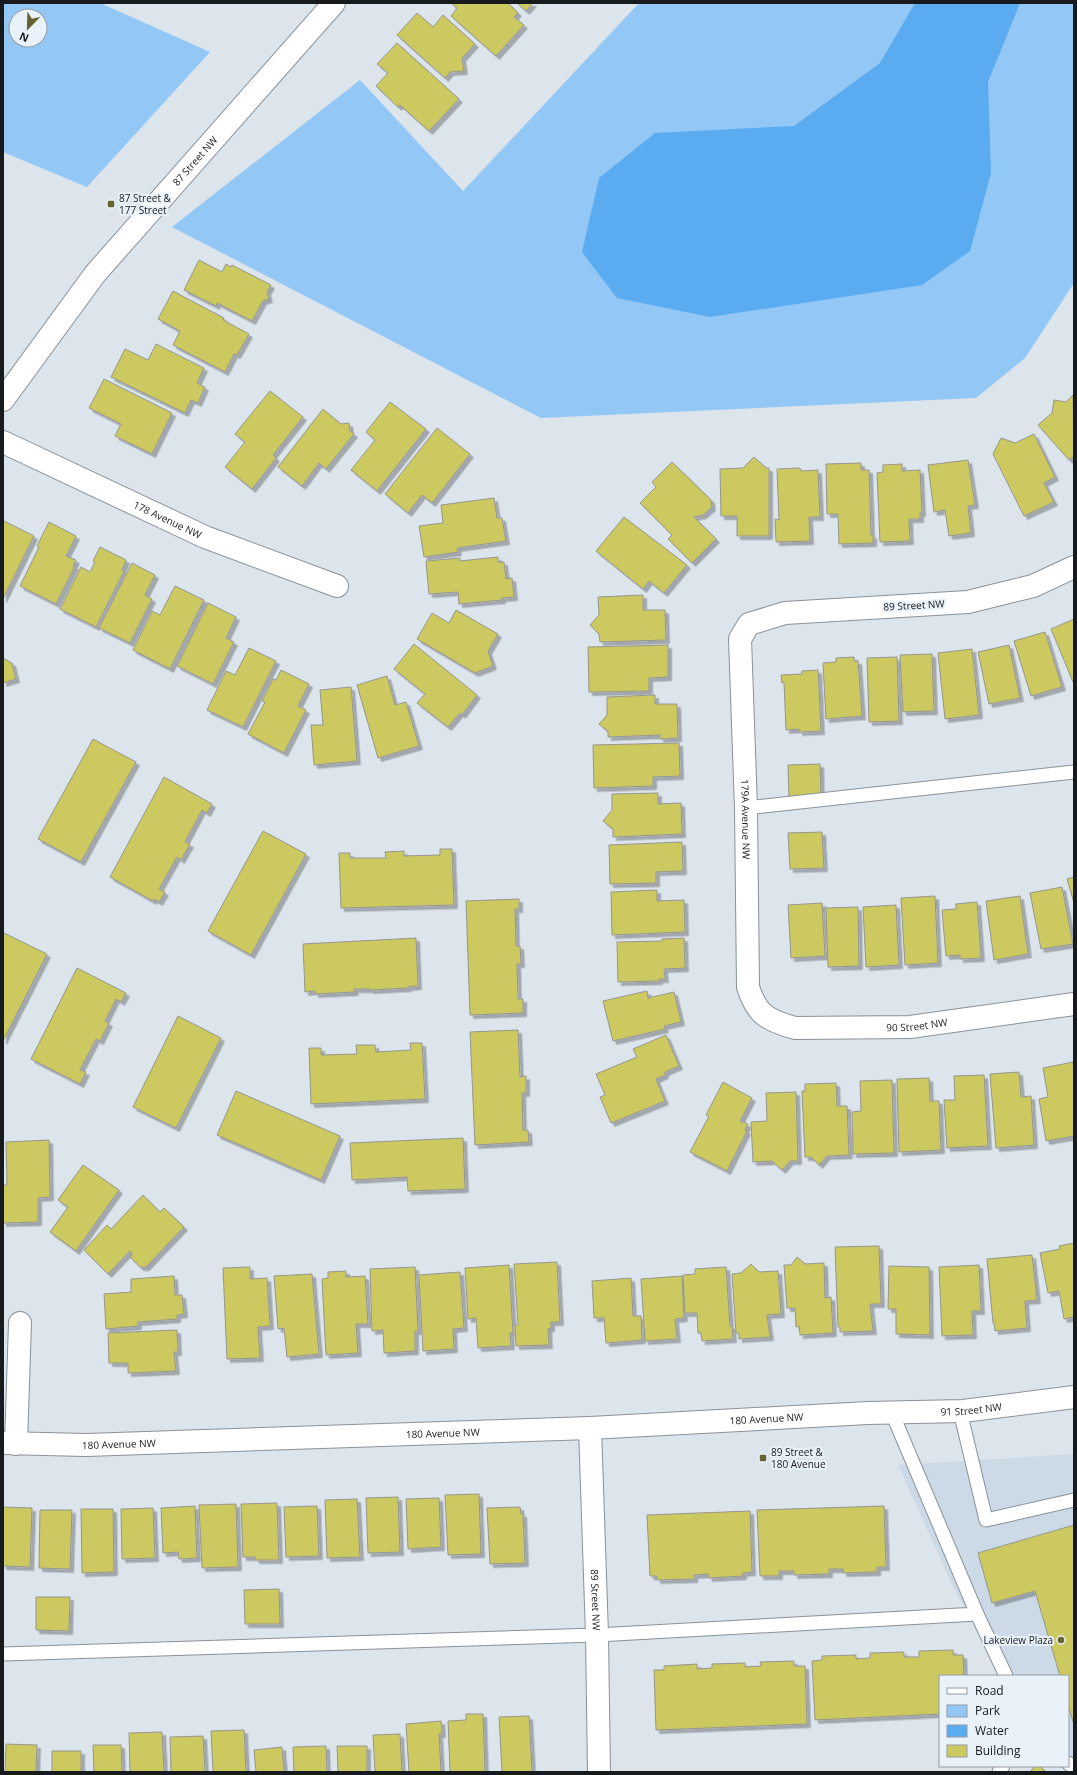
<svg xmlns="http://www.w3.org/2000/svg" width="1077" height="1775" font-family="'Open Sans',sans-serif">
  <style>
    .built { fill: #ccdae7 }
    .green { fill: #93c7f5; fill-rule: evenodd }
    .water { fill: #5aabef }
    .building { fill: #ccc960; stroke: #96968d; filter: url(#shadow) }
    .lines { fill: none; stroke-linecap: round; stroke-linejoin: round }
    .service-casing { stroke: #8a9299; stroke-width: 15 }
    .minor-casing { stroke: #8a9299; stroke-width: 24 }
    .tertiary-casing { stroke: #8a9299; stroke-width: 24 }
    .service { stroke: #fff; stroke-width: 13 }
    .minor { stroke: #fff; stroke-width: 22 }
    .tertiary { stroke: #fff; stroke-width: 22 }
    .poi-dot { fill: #656330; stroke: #e9f1f9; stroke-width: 1.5 }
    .labels { text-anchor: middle; stroke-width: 4; stroke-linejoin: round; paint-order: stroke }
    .street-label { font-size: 10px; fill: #181b1e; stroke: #e9f1f9 }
    .poi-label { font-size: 10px; fill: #181b1e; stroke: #e9f1f9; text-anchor: start }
  </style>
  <defs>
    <filter id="shadow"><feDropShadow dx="3.5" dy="3.5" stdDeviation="0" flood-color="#0004"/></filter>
  </defs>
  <rect width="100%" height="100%" fill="#dce4ec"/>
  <path class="built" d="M 1074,1454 L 1074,1771 L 1068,1765 L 1068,1676 L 1002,1676 L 954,1589 L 898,1465 Z"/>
  <path class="green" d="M 3,3 L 100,3 L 210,52 L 87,187 L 3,152 ZM 16,16 L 40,16 L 40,40 L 16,40 Z
    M 639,3 L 1074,3 L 1074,283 L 1025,358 L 976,398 L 541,418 L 172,227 L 360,80 L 463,191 Z"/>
  <path class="water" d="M 915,3 L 1020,3 L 988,82 L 991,173 L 970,251 L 922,285 L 710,317 L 617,298 L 582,252 L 599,178 L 655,133 L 794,126 L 880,63 Z"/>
  <path class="building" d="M 451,3 L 508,3 L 518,13 L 514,17 L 524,25 L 496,56 L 451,16 L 457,8 Z
    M 517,3 L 533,3 L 526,11 Z
    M 417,13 L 433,27 L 443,15 L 475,44 L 462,58 L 464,71 L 450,72 L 445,78 L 397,35 Z
    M 397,43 L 459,99 L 429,131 L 400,105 L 398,107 L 376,86 L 388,73 L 377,64 Z
    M 199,260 L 222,272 L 226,264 L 231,267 L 232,265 L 271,285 L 267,292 L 269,299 L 263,301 L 252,321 L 217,303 L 216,306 L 184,290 Z
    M 173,291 L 224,318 L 223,320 L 249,334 L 237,355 L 234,354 L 225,372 L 173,345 L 180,331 L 158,319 Z
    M 156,344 L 204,368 L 197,383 L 205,387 L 198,403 L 191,400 L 185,413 L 111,377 L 125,349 L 148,360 Z
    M 104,379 L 172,413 L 152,454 L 115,436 L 121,424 L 89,408 Z
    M 270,391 L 303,417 L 273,455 L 276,458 L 252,489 L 225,467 L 245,442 L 235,434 Z
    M 1073,395 L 1074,456 L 1069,460 L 1038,425 L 1052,413 L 1054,400 L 1066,402 Z
    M 390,402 L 426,429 L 377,491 L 351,470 L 375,440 L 366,432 Z
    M 323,409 L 341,424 L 349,423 L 350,431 L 354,434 L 326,469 L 319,463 L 302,486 L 278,467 Z
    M 437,428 L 470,454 L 432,503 L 422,495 L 408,513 L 385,494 Z
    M 1034,434 L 1055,477 L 1044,483 L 1054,502 L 1024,516 L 993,454 L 1001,438 L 1015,443 Z
    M 754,457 L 766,468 L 769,468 L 769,536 L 737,536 L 737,516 L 721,516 L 720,469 L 743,468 Z
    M 968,460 L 975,505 L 968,506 L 971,533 L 949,536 L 945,510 L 934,512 L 928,465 Z
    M 672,462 L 711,500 L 712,507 L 703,515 L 694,517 L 716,539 L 692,563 L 668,539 L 672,535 L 640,503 L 656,487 L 652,482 Z
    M 861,463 L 861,470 L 869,470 L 871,535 L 873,535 L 873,543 L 839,544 L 838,514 L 827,514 L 826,464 Z
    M 902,464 L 902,471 L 920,470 L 922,513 L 920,513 L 920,519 L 909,519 L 910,541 L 880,542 L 877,473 L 883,472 L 883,465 Z
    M 800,468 L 801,471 L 818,470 L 820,517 L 809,517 L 810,541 L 776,542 L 775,519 L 779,520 L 777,469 Z
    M 494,498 L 497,518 L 502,518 L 506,541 L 457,548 L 458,552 L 424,557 L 419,526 L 443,523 L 441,505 Z
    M 624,517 L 687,565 L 664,593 L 649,581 L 643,589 L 596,551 Z
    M 4,521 L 34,536 L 3,599 L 3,522 Z
    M 49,522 L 76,536 L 66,556 L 76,560 L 73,566 L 75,566 L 56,604 L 20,586 L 39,547 L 37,546 Z
    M 100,547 L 126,560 L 122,570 L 124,571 L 96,627 L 60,609 L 81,567 L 90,572 L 95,562 L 93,561 Z
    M 498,557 L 498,562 L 504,562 L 506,579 L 512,578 L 514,597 L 502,598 L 502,600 L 459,604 L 458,592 L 429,594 L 426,561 L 460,558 L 460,561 Z
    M 132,563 L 155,575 L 145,595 L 152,599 L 130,643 L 99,628 Z
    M 175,586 L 204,600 L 170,669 L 133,650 L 152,611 L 160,615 Z
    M 643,595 L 643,610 L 665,610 L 666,640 L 600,642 L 599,634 L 590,625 L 599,615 L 598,597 Z
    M 208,603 L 236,617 L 226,638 L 234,642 L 213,684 L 177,666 Z
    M 456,610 L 498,634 L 488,651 L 493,666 L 475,673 L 417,639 L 432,613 L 449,623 Z
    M 1074,619 L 1074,682 L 1073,682 L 1051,629 Z
    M 1045,632 L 1062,687 L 1031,696 L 1014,641 Z
    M 414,644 L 477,695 L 462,715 L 460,713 L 448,727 L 417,703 L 425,694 L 394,669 Z
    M 668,645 L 668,677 L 649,678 L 649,691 L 589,692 L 588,647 Z
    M 1009,645 L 1020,698 L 989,704 L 978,652 Z
    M 249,648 L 276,661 L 243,727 L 207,710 L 226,671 L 235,675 Z
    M 972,649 L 979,715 L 945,719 L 938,653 Z
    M 932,654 L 934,711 L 903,712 L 900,655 Z
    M 854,657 L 854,661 L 858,661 L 862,716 L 826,719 L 823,663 L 836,662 L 836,658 Z
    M 897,657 L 899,721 L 869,722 L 867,658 Z
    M 3,658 L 12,663 L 16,679 L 3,683 Z
    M 281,670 L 309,684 L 298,706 L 306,710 L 284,753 L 248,734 L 265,702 L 262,701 L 273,679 L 276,680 Z
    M 818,670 L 821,731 L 799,732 L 799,729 L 786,730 L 784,682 L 782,683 L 781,675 L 802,674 L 802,671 Z
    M 387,676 L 395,705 L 406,702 L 419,746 L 378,758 L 357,685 Z
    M 351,687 L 357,761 L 314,765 L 311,725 L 323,725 L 320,690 Z
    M 655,695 L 655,704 L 677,704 L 678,738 L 660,739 L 660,735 L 608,737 L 608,731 L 599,724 L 607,715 L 607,697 Z
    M 93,739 L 136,762 L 81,862 L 38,839 Z
    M 679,743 L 680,776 L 653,777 L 653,786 L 594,788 L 593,745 Z
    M 820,764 L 821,799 L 789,800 L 788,765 Z
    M 164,777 L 212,804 L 207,813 L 202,810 L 185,842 L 190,844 L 181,860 L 177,857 L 159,889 L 165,892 L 159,902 L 154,899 L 153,901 L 110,877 Z
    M 658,793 L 658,804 L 681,803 L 682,834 L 613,837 L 613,829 L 603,821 L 612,810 L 612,794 Z
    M 263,831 L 306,854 L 251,955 L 208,931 Z
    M 822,832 L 824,868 L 790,869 L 788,833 Z
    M 682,842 L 683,871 L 656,872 L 656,883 L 610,884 L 609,845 Z
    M 440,849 L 452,849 L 454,905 L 341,908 L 339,853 L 350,853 L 350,858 L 386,858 L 385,852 L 404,851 L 404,856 L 440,855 Z
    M 1074,877 L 1074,903 L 1067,879 Z
    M 1062,887 L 1073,944 L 1041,949 L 1030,893 Z
    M 657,890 L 657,901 L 684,900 L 685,932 L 612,935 L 611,892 Z
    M 935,896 L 938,963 L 905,965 L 901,898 Z
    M 1020,896 L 1028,954 L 994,960 L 986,901 Z
    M 519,899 L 519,909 L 515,909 L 516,946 L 520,946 L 521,964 L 517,964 L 518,999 L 523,999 L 523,1013 L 470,1015 L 466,901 Z
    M 977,902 L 981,958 L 960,959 L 960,955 L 946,956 L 942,910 L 956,909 L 956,904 Z
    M 822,903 L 825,956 L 791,958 L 788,905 Z
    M 896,905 L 899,965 L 866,967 L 863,907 Z
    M 858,907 L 859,966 L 828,967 L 826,908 Z
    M 4,933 L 47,954 L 3,1041 L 3,935 Z
    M 416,938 L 418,986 L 408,987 L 408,988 L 370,990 L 370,989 L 354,989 L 355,992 L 315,994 L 315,991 L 305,992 L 303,944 Z
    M 684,938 L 685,968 L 664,969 L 665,979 L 659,979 L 659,981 L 618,982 L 617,942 L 662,941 L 662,939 Z
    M 77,968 L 126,993 L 121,1002 L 116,999 L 105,1021 L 109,1023 L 100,1041 L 96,1039 L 80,1070 L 86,1072 L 80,1084 L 31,1059 Z
    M 647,991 L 648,998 L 674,992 L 681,1022 L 664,1026 L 665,1029 L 613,1041 L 603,1001 Z
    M 178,1016 L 221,1038 L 176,1128 L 133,1107 Z
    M 518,1030 L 520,1077 L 526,1076 L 526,1093 L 522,1093 L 523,1130 L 528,1130 L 529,1142 L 475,1145 L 470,1032 Z
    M 666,1035 L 679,1066 L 665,1072 L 665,1075 L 656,1079 L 665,1101 L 611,1123 L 600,1097 L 605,1095 L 596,1074 L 637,1057 L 633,1049 Z
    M 410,1043 L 422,1043 L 425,1099 L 311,1104 L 309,1048 L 321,1048 L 321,1055 L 357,1054 L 356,1045 L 375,1045 L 376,1052 L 411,1050 Z
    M 1073,1062 L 1074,1070 L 1074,1136 L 1046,1141 L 1039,1099 L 1048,1097 L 1043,1068 Z
    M 1019,1072 L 1021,1097 L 1031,1096 L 1034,1145 L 996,1148 L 990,1074 Z
    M 984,1075 L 988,1146 L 947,1148 L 944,1100 L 955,1100 L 954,1076 Z
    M 929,1078 L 930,1101 L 939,1101 L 941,1150 L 899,1152 L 897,1079 Z
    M 892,1080 L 894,1153 L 853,1154 L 852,1112 L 861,1111 L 860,1081 Z
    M 723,1082 L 752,1098 L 740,1121 L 748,1124 L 745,1130 L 747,1131 L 727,1171 L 690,1152 L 709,1116 L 706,1115 Z
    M 836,1083 L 837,1106 L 847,1106 L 849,1155 L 827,1156 L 819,1165 L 811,1157 L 805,1157 L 802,1091 L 805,1091 L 805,1084 Z
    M 236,1091 L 340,1136 L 321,1180 L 217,1135 Z
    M 796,1092 L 798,1161 L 790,1161 L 782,1170 L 772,1161 L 753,1162 L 751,1122 L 767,1121 L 766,1093 Z
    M 463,1138 L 465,1189 L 408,1191 L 407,1177 L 352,1180 L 350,1143 Z
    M 49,1140 L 50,1197 L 38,1198 L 38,1222 L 3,1223 L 3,1185 L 7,1185 L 6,1142 Z
    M 83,1165 L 119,1190 L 76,1251 L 50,1232 L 68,1207 L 58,1200 Z
    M 143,1195 L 160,1212 L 164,1208 L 184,1227 L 146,1267 L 140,1267 L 131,1258 L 132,1254 L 130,1251 L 108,1274 L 84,1250 L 107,1225 L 111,1229 Z
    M 1074,1243 L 1074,1317 L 1064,1319 L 1059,1291 L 1048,1293 L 1040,1253 L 1060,1249 L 1059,1246 Z
    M 879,1246 L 881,1304 L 870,1304 L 873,1331 L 840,1332 L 840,1327 L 838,1327 L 835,1247 Z
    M 1032,1255 L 1037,1300 L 1025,1301 L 1027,1328 L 995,1331 L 994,1323 L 993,1323 L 987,1259 Z
    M 797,1257 L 805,1264 L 824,1263 L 825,1298 L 831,1297 L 833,1333 L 800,1335 L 799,1326 L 796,1327 L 795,1308 L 787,1308 L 784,1265 L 791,1265 Z
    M 557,1262 L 560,1322 L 551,1322 L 551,1328 L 548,1329 L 549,1345 L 516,1346 L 515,1325 L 518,1325 L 514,1264 Z
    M 751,1264 L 759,1272 L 778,1271 L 781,1314 L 767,1315 L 770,1337 L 739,1339 L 739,1333 L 736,1333 L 732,1274 L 741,1273 Z
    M 509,1265 L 513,1333 L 510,1333 L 511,1346 L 478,1348 L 476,1318 L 468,1319 L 465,1268 Z
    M 979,1265 L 981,1311 L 972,1311 L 973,1335 L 942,1336 L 939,1267 Z
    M 889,1266 L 929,1267 L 930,1335 L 896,1334 L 896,1309 L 888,1309 Z
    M 250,1267 L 250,1279 L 267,1278 L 270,1326 L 258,1327 L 260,1358 L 227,1359 L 223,1268 Z
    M 415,1267 L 418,1331 L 415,1331 L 415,1351 L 384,1353 L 383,1330 L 372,1331 L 370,1269 Z
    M 726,1267 L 730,1326 L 732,1326 L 733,1339 L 702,1341 L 701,1333 L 698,1333 L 697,1313 L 685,1313 L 683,1275 L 695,1274 L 695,1269 Z
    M 346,1271 L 346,1277 L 365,1276 L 368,1324 L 356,1324 L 358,1353 L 326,1355 L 322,1279 L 328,1278 L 328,1272 Z
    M 460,1272 L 464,1328 L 453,1329 L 454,1349 L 423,1351 L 419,1275 Z
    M 312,1274 L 319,1354 L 287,1357 L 284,1328 L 278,1329 L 274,1276 Z
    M 174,1276 L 175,1295 L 182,1295 L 184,1314 L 177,1315 L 177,1319 L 138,1322 L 138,1326 L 106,1329 L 104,1294 L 131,1292 L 131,1279 Z
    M 682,1276 L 684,1318 L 675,1319 L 677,1339 L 645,1341 L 641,1279 Z
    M 631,1278 L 633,1316 L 641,1316 L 642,1340 L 606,1343 L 604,1318 L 594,1318 L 592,1281 Z
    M 177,1330 L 178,1352 L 174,1352 L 176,1371 L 128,1373 L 128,1363 L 109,1363 L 108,1333 Z
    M 479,1494 L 481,1554 L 448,1555 L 445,1495 Z
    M 398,1497 L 400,1552 L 368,1553 L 366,1498 Z
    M 439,1498 L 441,1547 L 408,1549 L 406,1499 Z
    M 357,1499 L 360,1557 L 327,1558 L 325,1500 Z
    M 277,1503 L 279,1560 L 256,1560 L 255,1557 L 243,1557 L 241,1504 Z
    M 236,1504 L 238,1567 L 202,1568 L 199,1505 Z
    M 195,1506 L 197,1558 L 179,1559 L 178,1552 L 163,1553 L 161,1508 Z
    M 317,1506 L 319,1556 L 286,1557 L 284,1507 Z
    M 884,1506 L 886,1567 L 877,1567 L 877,1572 L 843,1573 L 843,1569 L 829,1569 L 829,1574 L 794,1575 L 794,1571 L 779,1571 L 779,1576 L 760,1576 L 757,1510 Z
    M 3,1507 L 32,1508 L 30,1567 L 3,1566 Z
    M 520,1507 L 521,1514 L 523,1514 L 525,1563 L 490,1564 L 487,1508 Z
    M 153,1508 L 155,1558 L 122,1559 L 121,1509 Z
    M 81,1509 L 113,1509 L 114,1572 L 82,1573 Z
    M 40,1510 L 72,1510 L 70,1569 L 39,1568 Z
    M 750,1511 L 752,1572 L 743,1573 L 743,1576 L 709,1578 L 708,1574 L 694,1575 L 694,1579 L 657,1580 L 657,1576 L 650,1576 L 647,1515 Z
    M 1074,1525 L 1074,1725 L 1068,1705 L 1068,1676 L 1060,1676 L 1035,1591 L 992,1603 L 978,1553 Z
    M 279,1589 L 280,1624 L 245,1624 L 244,1590 Z
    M 36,1597 L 70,1597 L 69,1631 L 36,1630 Z
    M 953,1650 L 953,1655 L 963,1655 L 964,1676 L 940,1676 L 940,1714 L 815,1720 L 812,1661 L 822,1660 L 822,1656 L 856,1655 L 856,1659 L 870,1658 L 870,1653 L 904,1652 L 904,1657 L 919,1657 L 919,1651 Z
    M 794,1661 L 794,1666 L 805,1666 L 807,1724 L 656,1730 L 654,1670 L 664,1670 L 664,1666 L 697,1664 L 697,1669 L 712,1668 L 712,1664 L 745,1663 L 745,1667 L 761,1666 L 760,1662 Z
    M 466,1714 L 483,1714 L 485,1772 L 450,1772 L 448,1721 L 466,1720 Z
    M 529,1716 L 532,1772 L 502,1772 L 499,1717 Z
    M 441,1721 L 442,1734 L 439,1734 L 441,1772 L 409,1772 L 406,1724 Z
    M 244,1730 L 246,1772 L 213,1772 L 211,1731 Z
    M 162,1732 L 164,1772 L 130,1772 L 129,1733 Z
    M 400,1734 L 402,1772 L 375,1772 L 373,1735 Z
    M 203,1736 L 205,1772 L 171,1772 L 170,1737 Z
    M 6,1744 L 37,1745 L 36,1772 L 5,1772 Z
    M 93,1745 L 121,1745 L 122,1772 L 94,1772 Z
    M 326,1746 L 327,1772 L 294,1772 L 293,1747 Z
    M 337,1746 L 367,1746 L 367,1772 L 338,1772 Z
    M 282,1747 L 284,1772 L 256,1772 L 254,1750 Z
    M 52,1751 L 81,1751 L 81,1772 L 52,1772 Z
    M 1035,1766 L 1040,1766 L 1046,1772 L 1030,1772 Z"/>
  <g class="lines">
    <defs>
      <path id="service" d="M 746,808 L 1074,772
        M 960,1411 L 986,1520 L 1074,1500
        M 892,1413 L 977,1614 L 1006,1676
        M 3,1654 L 597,1635 L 977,1614
        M 1068,1763 L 1074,1768
        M 999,1772 L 1003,1766"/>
      <g id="minor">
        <path id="s1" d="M 3,442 L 205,537 L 337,586"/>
        <path id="s2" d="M 1074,567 L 1033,586 L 968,602 L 785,613 L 749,624 L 740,639 L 746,808 L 748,987 C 757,1015 767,1020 795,1028 L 910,1027 L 1074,1004"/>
        <path d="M 16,1444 L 20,1323"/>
      </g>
      <g id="tertiary">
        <path id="s3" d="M 3,400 L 95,274 L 334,3"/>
        <path id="s4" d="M 590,1428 L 597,1635 L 599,1772"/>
        <path id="s5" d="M 3,1443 L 86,1445 L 590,1428 L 868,1413 L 963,1411 L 1074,1397"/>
      </g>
    </defs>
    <use href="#service" class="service-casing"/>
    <use href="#minor" class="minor-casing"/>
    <use href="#tertiary" class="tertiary-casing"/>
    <use href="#service" class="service"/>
    <use href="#minor" class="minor"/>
    <use href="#tertiary" class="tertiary"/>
  </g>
  <g class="poi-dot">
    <rect x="107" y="200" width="8" height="8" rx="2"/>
    <rect x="759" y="1454" width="8" height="8" rx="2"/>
    <circle cx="1061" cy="1640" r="4"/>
  </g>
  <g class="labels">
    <g class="street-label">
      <text dy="4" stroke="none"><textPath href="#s3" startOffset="307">87 Street NW</textPath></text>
      <text dy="4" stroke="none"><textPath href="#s1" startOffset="182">178 Avenue NW</textPath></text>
      <text transform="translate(914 605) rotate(-3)" y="4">89 Street NW</text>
      <text dy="4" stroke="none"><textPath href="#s2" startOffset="531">179A Avenue NW</textPath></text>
      <text dy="4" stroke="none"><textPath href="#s2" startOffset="887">90 Street NW</textPath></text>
      <text dy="4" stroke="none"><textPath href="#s5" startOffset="969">91 Street NW</textPath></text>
      <text dy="4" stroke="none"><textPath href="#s5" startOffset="764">180 Avenue NW</textPath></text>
      <text dy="4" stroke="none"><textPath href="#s5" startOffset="440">180 Avenue NW</textPath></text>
      <text dy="4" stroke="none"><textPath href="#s5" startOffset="116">180 Avenue NW</textPath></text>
      <text dy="4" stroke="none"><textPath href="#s4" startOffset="172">89 Street NW</textPath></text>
    </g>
    <g class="poi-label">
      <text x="119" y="202">87 Street &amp;<tspan x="119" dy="12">177 Street</tspan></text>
      <text x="771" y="1456">89 Street &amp;<tspan x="771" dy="12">180 Avenue</tspan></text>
      <text x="1053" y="1644" text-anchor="end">Lakeview Plaza</text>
    </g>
  </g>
  <rect width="1077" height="1775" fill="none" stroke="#181b1e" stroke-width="8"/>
  <rect x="939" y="1675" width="130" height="92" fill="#e9f1f9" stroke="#959ba1"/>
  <rect x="947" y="1688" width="20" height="6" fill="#ffffff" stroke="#959ba1"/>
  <text x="975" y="1695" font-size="12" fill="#181b1e">Road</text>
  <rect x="947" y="1705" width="20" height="12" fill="#93c7f5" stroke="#959ba1"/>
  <text x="975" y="1715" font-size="12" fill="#181b1e">Park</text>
  <rect x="947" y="1725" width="20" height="12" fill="#5aabef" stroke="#959ba1"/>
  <text x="975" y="1735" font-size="12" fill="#181b1e">Water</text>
  <rect x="947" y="1745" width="20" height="12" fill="#ccc960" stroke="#959ba1"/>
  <text x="975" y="1755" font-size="12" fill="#181b1e">Building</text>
  <g transform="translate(28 28) rotate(203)"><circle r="19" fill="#e9f1f9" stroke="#959ba1"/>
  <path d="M0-3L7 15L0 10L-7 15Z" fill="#656330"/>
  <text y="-6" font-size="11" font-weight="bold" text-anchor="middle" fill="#181b1e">N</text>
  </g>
</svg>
